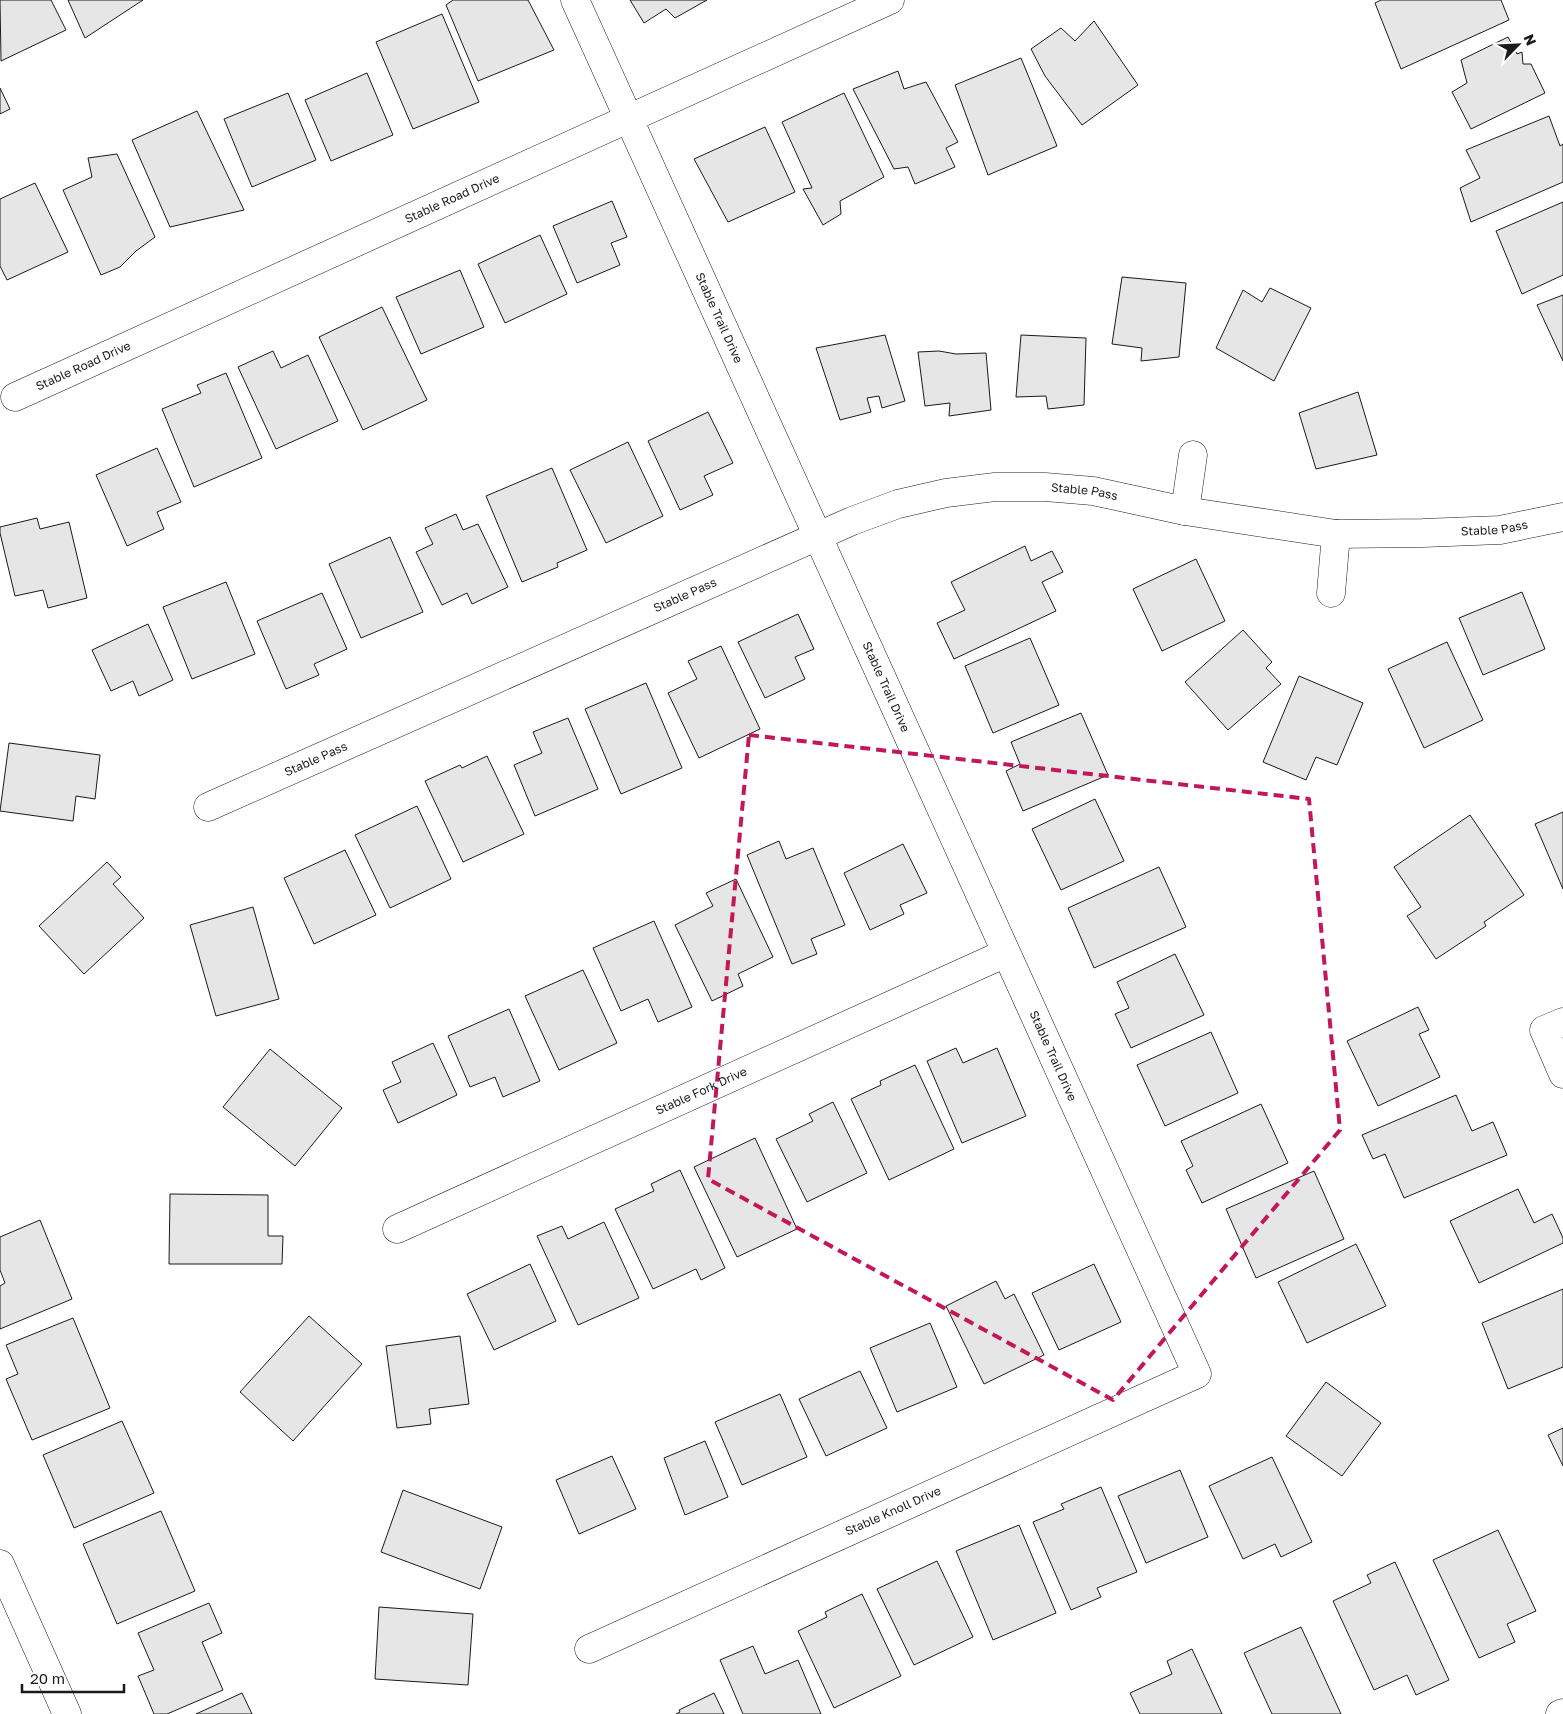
<svg xmlns="http://www.w3.org/2000/svg" width="1563" height="1714" font-family="'Golos Text',sans-serif">
  <style>
    .building { fill: #e6e6e6; stroke: #1a1a1a }
    .lines { fill: none; stroke-linecap: round; stroke-linejoin: round }
    .minor-casing { stroke: #1a1a1a; stroke-width: 29 }
    .minor { stroke: #fff; stroke-width: 28 }
    .marked { fill: none; stroke: #c2185b; stroke-width: 4; stroke-dasharray: 10 6; stroke-linejoin: round }
    .labels { text-anchor: middle; stroke-width: 4; stroke-linejoin: round; paint-order: stroke }
    .street-label { font-size: 12px; fill: #1a1a1a; stroke: #fff }
  </style>
  <rect width="100%" height="100%" fill="#fff"/>
  <path class="building" d="M 0,0 L 51,0 L 66,30 L 1,61 Z
    M 68,0 L 143,0 L 85,38 Z
    M 453,0 L 528,0 L 554,50 L 478,81 L 446,5 Z
    M 630,0 L 707,0 L 675,18 L 666,9 L 644,23 Z
    M 1381,0 L 1501,0 L 1509,20 L 1401,69 L 1375,3 Z
    M 442,14 L 479,102 L 413,129 L 376,42 Z
    M 1094,21 L 1138,85 L 1082,125 L 1045,76 L 1031,49 L 1061,28 L 1075,41 Z
    M 1508,37 L 1517,54 L 1522,52 L 1523,64 L 1531,64 L 1545,93 L 1471,129 L 1452,92 L 1467,83 L 1461,60 Z
    M 1021,58 L 1057,146 L 988,175 L 955,85 Z
    M 898,71 L 904,89 L 926,82 L 958,142 L 946,148 L 955,167 L 915,184 L 908,167 L 894,169 L 853,89 Z
    M 367,73 L 393,135 L 331,161 L 305,100 Z
    M 0,88 L 10,109 L 0,114 Z
    M 288,93 L 316,160 L 252,187 L 224,119 Z
    M 844,93 L 884,177 L 840,201 L 841,214 L 823,225 L 803,189 L 812,188 L 782,122 Z
    M 197,111 L 244,210 L 170,227 L 132,140 Z
    M 1549,116 L 1560,146 L 1563,144 L 1563,182 L 1471,222 L 1460,188 L 1480,178 L 1466,150 Z
    M 765,127 L 795,192 L 728,222 L 694,159 Z
    M 117,154 L 155,237 L 136,251 L 120,267 L 101,275 L 63,190 L 92,177 L 88,158 Z
    M 35,183 L 68,252 L 7,280 L 0,266 L 0,199 Z
    M 612,201 L 627,237 L 611,243 L 620,265 L 577,283 L 553,226 Z
    M 1563,202 L 1563,275 L 1522,294 L 1496,231 Z
    M 540,235 L 567,294 L 505,323 L 478,264 Z
    M 460,270 L 484,327 L 421,354 L 396,297 Z
    M 1122,277 L 1186,283 L 1179,357 L 1141,361 L 1142,348 L 1112,344 Z
    M 1270,288 L 1311,308 L 1274,381 L 1216,348 L 1243,290 L 1262,302 Z
    M 1563,295 L 1563,361 L 1537,305 Z
    M 382,307 L 427,400 L 363,430 L 319,337 Z
    M 885,335 L 905,401 L 882,408 L 879,396 L 867,398 L 871,412 L 840,420 L 816,348 Z
    M 1021,335 L 1086,338 L 1084,405 L 1048,409 L 1046,396 L 1016,397 Z
    M 273,351 L 281,368 L 308,355 L 338,421 L 276,449 L 238,367 Z
    M 939,351 L 956,354 L 986,353 L 991,410 L 949,416 L 950,403 L 925,406 L 918,352 Z
    M 226,373 L 262,458 L 194,487 L 162,409 L 201,393 L 197,385 Z
    M 1358,392 L 1377,455 L 1316,469 L 1299,413 Z
    M 708,412 L 733,463 L 704,476 L 713,495 L 680,510 L 648,441 Z
    M 628,442 L 663,516 L 606,543 L 570,470 Z
    M 157,448 L 181,502 L 157,512 L 164,529 L 127,546 L 96,475 Z
    M 552,468 L 587,550 L 557,563 L 558,567 L 522,582 L 486,496 Z
    M 456,514 L 463,530 L 478,524 L 508,587 L 472,604 L 467,593 L 442,605 L 416,552 L 433,544 L 425,528 Z
    M 37,518 L 40,529 L 69,522 L 87,598 L 48,608 L 43,590 L 15,596 L 0,533 L 0,527 Z
    M 390,537 L 423,612 L 361,638 L 329,564 Z
    M 1025,546 L 1031,561 L 1052,551 L 1063,572 L 1042,582 L 1056,611 L 954,659 L 937,623 L 965,610 L 951,582 Z
    M 1196,559 L 1225,621 L 1162,651 L 1133,589 Z
    M 226,582 L 255,654 L 192,679 L 163,607 Z
    M 1522,592 L 1545,649 L 1483,675 L 1459,618 Z
    M 322,593 L 347,649 L 314,664 L 319,675 L 286,689 L 257,621 Z
    M 798,614 L 814,649 L 795,657 L 805,679 L 765,698 L 738,642 Z
    M 148,624 L 173,680 L 139,696 L 133,681 L 111,691 L 92,650 Z
    M 1243,630 L 1272,662 L 1266,668 L 1281,684 L 1228,730 L 1185,682 Z
    M 1030,638 L 1059,705 L 993,733 L 965,666 Z
    M 1447,642 L 1483,720 L 1424,748 L 1388,669 Z
    M 721,646 L 760,729 L 699,758 L 668,693 L 697,679 L 688,661 Z
    M 1299,676 L 1363,703 L 1337,765 L 1316,757 L 1306,780 L 1263,762 Z
    M 646,683 L 682,768 L 621,794 L 585,709 Z
    M 1081,713 L 1108,775 L 1023,811 L 1006,771 L 1020,764 L 1011,742 Z
    M 568,718 L 598,789 L 535,816 L 514,765 L 542,753 L 533,732 Z
    M 9,743 L 100,755 L 95,799 L 76,796 L 73,821 L 0,811 Z
    M 487,756 L 524,834 L 463,862 L 425,781 L 460,765 L 462,768 Z
    M 1095,799 L 1124,861 L 1061,890 L 1032,829 Z
    M 417,806 L 451,879 L 390,908 L 355,835 Z
    M 1563,812 L 1563,889 L 1535,824 Z
    M 1470,815 L 1524,895 L 1484,922 L 1486,926 L 1436,959 L 1407,916 L 1421,907 L 1394,867 Z
    M 779,841 L 786,859 L 813,848 L 845,925 L 811,939 L 817,954 L 792,964 L 747,855 Z
    M 903,844 L 927,893 L 900,905 L 904,914 L 870,930 L 844,873 Z
    M 345,850 L 376,915 L 314,944 L 284,878 Z
    M 107,862 L 121,877 L 113,884 L 144,918 L 84,974 L 39,926 Z
    M 1159,867 L 1186,927 L 1094,968 L 1068,908 Z
    M 736,879 L 773,957 L 738,974 L 743,986 L 712,1001 L 675,925 L 713,906 L 706,893 Z
    M 253,907 L 279,999 L 216,1016 L 190,925 Z
    M 654,921 L 692,1007 L 658,1022 L 648,999 L 621,1011 L 593,948 Z
    M 1175,954 L 1204,1015 L 1131,1048 L 1115,1014 L 1129,1008 L 1117,982 Z
    M 583,970 L 617,1043 L 559,1070 L 525,996 Z
    M 1418,1007 L 1429,1030 L 1419,1034 L 1440,1077 L 1378,1106 L 1347,1041 Z
    M 509,1009 L 540,1081 L 503,1097 L 495,1077 L 470,1087 L 448,1036 Z
    M 1211,1032 L 1238,1093 L 1165,1126 L 1137,1065 Z
    M 433,1043 L 457,1095 L 398,1123 L 383,1090 L 401,1082 L 392,1062 Z
    M 956,1048 L 963,1063 L 997,1048 L 1026,1116 L 962,1143 L 927,1061 Z
    M 270,1049 L 342,1108 L 295,1166 L 223,1107 Z
    M 915,1065 L 954,1149 L 889,1180 L 851,1099 L 881,1085 L 880,1081 Z
    M 1456,1095 L 1472,1131 L 1493,1122 L 1507,1155 L 1404,1198 L 1385,1154 L 1373,1159 L 1362,1135 Z
    M 833,1102 L 867,1173 L 807,1202 L 776,1139 L 813,1121 L 809,1114 Z
    M 1261,1104 L 1288,1163 L 1202,1203 L 1186,1170 L 1193,1166 L 1181,1141 Z
    M 755,1138 L 797,1229 L 737,1257 L 694,1167 Z
    M 680,1170 L 725,1268 L 701,1280 L 696,1269 L 653,1289 L 615,1209 L 654,1191 L 651,1184 Z
    M 1314,1171 L 1344,1239 L 1256,1278 L 1226,1209 Z
    M 1518,1189 L 1534,1223 L 1552,1214 L 1563,1238 L 1563,1243 L 1479,1283 L 1450,1221 Z
    M 170,1194 L 268,1195 L 268,1236 L 283,1236 L 282,1264 L 169,1264 Z
    M 40,1220 L 72,1299 L 0,1329 L 0,1286 L 5,1283 L 0,1270 L 0,1237 Z
    M 604,1222 L 639,1298 L 578,1325 L 537,1236 L 562,1226 L 568,1239 Z
    M 1356,1244 L 1386,1306 L 1307,1343 L 1278,1282 Z
    M 530,1264 L 556,1321 L 494,1350 L 467,1294 Z
    M 1094,1264 L 1121,1322 L 1059,1350 L 1032,1293 Z
    M 996,1281 L 1005,1299 L 1014,1294 L 1044,1355 L 984,1384 L 946,1306 Z
    M 1563,1289 L 1563,1367 L 1508,1389 L 1482,1323 Z
    M 309,1316 L 362,1364 L 293,1441 L 240,1392 Z
    M 73,1318 L 110,1408 L 32,1440 L 6,1379 L 18,1374 L 6,1345 Z
    M 930,1323 L 957,1387 L 897,1412 L 870,1348 Z
    M 460,1336 L 469,1404 L 429,1409 L 431,1424 L 397,1428 L 386,1346 Z
    M 860,1371 L 887,1428 L 826,1456 L 799,1399 Z
    M 1326,1382 L 1381,1423 L 1342,1476 L 1286,1436 Z
    M 780,1394 L 807,1457 L 742,1485 L 715,1422 Z
    M 122,1421 L 154,1493 L 74,1528 L 43,1455 Z
    M 1563,1428 L 1563,1466 L 1548,1435 Z
    M 705,1441 L 728,1497 L 685,1515 L 664,1458 Z
    M 612,1456 L 636,1509 L 579,1534 L 556,1480 Z
    M 1272,1457 L 1312,1542 L 1281,1557 L 1275,1544 L 1243,1559 L 1209,1486 Z
    M 1180,1470 L 1208,1537 L 1146,1563 L 1118,1496 Z
    M 1101,1487 L 1137,1572 L 1097,1588 L 1101,1597 L 1071,1610 L 1033,1522 L 1064,1509 L 1061,1504 Z
    M 403,1490 L 502,1527 L 480,1589 L 381,1552 Z
    M 161,1511 L 195,1591 L 117,1624 L 83,1544 Z
    M 1019,1525 L 1056,1613 L 993,1640 L 956,1551 Z
    M 1498,1530 L 1536,1611 L 1507,1624 L 1515,1642 L 1479,1658 L 1433,1560 Z
    M 937,1561 L 973,1637 L 914,1665 L 877,1589 Z
    M 1395,1562 L 1449,1680 L 1416,1695 L 1407,1675 L 1374,1690 L 1333,1601 L 1371,1583 L 1367,1575 Z
    M 862,1594 L 901,1676 L 834,1708 L 798,1631 L 827,1617 L 825,1612 Z
    M 209,1603 L 222,1633 L 202,1642 L 223,1690 L 167,1714 L 154,1714 L 138,1676 L 154,1670 L 138,1633 Z
    M 379,1607 L 473,1614 L 468,1685 L 375,1679 Z
    M 1301,1627 L 1341,1714 L 1272,1714 L 1244,1653 Z
    M 753,1646 L 765,1674 L 798,1660 L 821,1714 L 743,1714 L 720,1660 Z
    M 1192,1649 L 1222,1714 L 1140,1714 L 1130,1693 L 1172,1674 L 1167,1661 Z
    M 242,1693 L 252,1714 L 196,1714 Z
    M 714,1693 L 724,1714 L 676,1714 L 680,1712 L 679,1710 Z"/>
  <g class="lines">
    <defs>
      <g id="minor">
        <path id="s1" d="M 575,0 L 1197,1374 L 589,1649"/>
        <path id="s2" d="M 15,397 L 890,0"/>
        <path d="M 1185,511 L 1193,455"/>
        <path d="M 1331,593 L 1336,534"/>
        <path id="s3" d="M 208,807 L 852,521 L 898,504 L 946,493 L 995,487 L 1045,487 L 1093,491 L 1185,511 L 1336,534 L 1423,533 L 1500,530 L 1563,517"/>
        <path d="M 1563,1022 L 1544,1030 L 1563,1074"/>
        <path id="s4" d="M 397,1229 L 1006,953"/>
        <path d="M 0,1564 L 67,1714"/>
        <path d="M 1560,1714 L 1563,1713"/>
      </g>
    </defs>
    <use href="#minor" class="minor-casing"/>
    <use href="#minor" class="minor"/>
  </g>
  <path class="marked" d="M 749,735 L 1309,799 L 1340,1130 L 1113,1400 L 708,1179 Z"/>
  <g class="labels">
    <g class="street-label">
      <text dy="4" stroke="none"><textPath href="#s2" startOffset="480">Stable Road Drive</textPath></text>
      <text dy="4" stroke="none"><textPath href="#s1" startOffset="349">Stable Trail Drive</textPath></text>
      <text dy="4" stroke="none"><textPath href="#s2" startOffset="75">Stable Road Drive</textPath></text>
      <text dy="4" stroke="none"><textPath href="#s3" startOffset="942">Stable Pass</textPath></text>
      <text dy="4" stroke="none"><textPath href="#s3" startOffset="1356">Stable Pass</textPath></text>
      <text dy="4" stroke="none"><textPath href="#s3" startOffset="522">Stable Pass</textPath></text>
      <text dy="4" stroke="none"><textPath href="#s1" startOffset="754">Stable Trail Drive</textPath></text>
      <text dy="4" stroke="none"><textPath href="#s3" startOffset="118">Stable Pass</textPath></text>
      <text dy="4" stroke="none"><textPath href="#s1" startOffset="1159">Stable Trail Drive</textPath></text>
      <text dy="4" stroke="none"><textPath href="#s4" startOffset="334">Stable Fork Drive</textPath></text>
      <text transform="translate(893 1511) rotate(-24)" y="4">Stable Knoll Drive</text>
    </g>
  </g>
  <g transform="translate(1518 45) rotate(66)" stroke="#ffffff" stroke-width="4" paint-order="stroke">
  <path d="M0-4L9 19L0 12L-9 19Z" fill="#1a1a1a"/>
  <text y="-8" font-size="14" font-weight="bold" text-anchor="middle" fill="#1a1a1a">N</text>
  </g>
  <path d="M22 1684v8h102v-8" fill="none" stroke="#1a1a1a" stroke-width="2.5"/>
  <text x="30" y="1684" font-size="15" fill="#1a1a1a" stroke="#ffffff" stroke-width="4" paint-order="stroke">20 m</text>
</svg>
